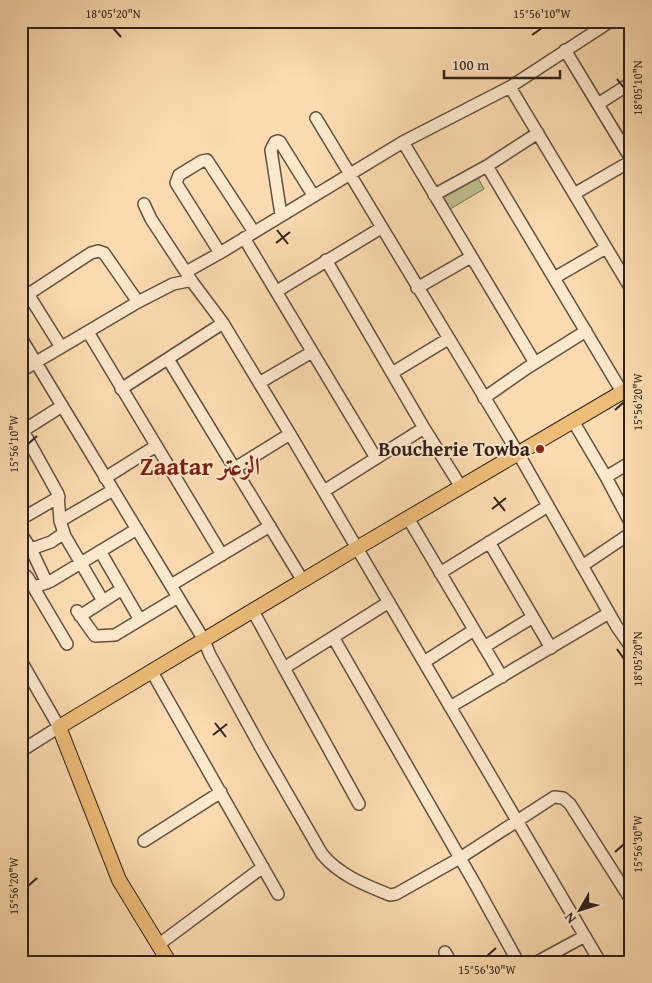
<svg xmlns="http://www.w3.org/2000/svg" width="652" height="983" font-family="'Gentium Book Plus',Amiri,serif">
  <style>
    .green { fill: #bdc08c; stroke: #767054 }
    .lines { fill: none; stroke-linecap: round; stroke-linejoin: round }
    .minor-casing { stroke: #635041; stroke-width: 14 }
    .major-casing { stroke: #30211c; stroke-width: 16 }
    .minor { stroke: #fce8cb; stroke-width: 11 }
    .major { stroke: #eebe78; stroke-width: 14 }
    .ticks { fill: none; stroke: #30211c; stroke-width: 2 }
    .poi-dot { fill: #8f2418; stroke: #fce8cb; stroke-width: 2 }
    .labels { text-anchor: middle; stroke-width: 4; stroke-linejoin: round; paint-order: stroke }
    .poi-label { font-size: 20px; font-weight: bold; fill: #30211c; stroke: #fce8cb; text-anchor: end }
    .district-label { font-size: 25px; font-weight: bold; fill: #7a1f14; stroke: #fce8cb }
    .neatline { fill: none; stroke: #30211c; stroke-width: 2 }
    .ticks-label { font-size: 12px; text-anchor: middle; fill: #30211c }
  </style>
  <rect width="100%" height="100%" fill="#fbdbaf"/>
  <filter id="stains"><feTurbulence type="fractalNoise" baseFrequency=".004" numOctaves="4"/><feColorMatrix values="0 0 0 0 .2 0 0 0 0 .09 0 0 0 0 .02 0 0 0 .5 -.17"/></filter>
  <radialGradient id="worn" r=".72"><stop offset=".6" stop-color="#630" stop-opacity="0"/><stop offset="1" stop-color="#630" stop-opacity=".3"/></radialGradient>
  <path class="green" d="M 477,176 L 484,189 L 450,209 L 443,197 Z"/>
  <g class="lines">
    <defs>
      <path id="minor" d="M 565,50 L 631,159
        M 510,87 L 631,289
        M 598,104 L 631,83
        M 316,118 L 518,453 L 617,627 L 631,647
        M 403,142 L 535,363
        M 487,166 L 622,392
        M 574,194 L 631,161
        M 434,195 L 487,166 L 538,133
        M 144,204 L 151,219 L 193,283 L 223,323 L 290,434 L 600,962
        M 281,215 L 271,150 L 275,142 L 278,141 L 280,142 L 313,195
        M 244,238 L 376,458
        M 220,253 L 176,183 L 179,175 L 202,161 L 207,160 L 254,232
        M 326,260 L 424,428 L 461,487
        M 186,272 L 220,253 L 403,142 L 510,87 L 611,21
        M 554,278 L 606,248
        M 417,288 L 471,257
        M 277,291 L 381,228
        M 28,294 L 61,347
        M 21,299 L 91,253 L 98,251 L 104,253 L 138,302
        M 88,332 L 222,555
        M 21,338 L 204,640 L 210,655 L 261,748 L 322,854 C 339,875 365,885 390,895 L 396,894 L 460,858 L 554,797 L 563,798 L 570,804 L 631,900
        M 168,359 L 303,581
        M 21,371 L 138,302 L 173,284 L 188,281 L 193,283
        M 392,373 L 448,339
        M 259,383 L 312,352
        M 121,389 L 223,323
        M 484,398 L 527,368 L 586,331
        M 573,421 L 606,477 L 631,524
        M 23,431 L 58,494 L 60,521 L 65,536 L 103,601
        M 21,432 L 62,406
        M 235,468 L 290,434
        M 606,477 L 631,462
        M 105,478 L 156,446
        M 324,491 L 424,428
        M 408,518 L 502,677
        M 21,519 L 59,497
        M 60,521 L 113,490
        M 21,534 L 31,549 L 51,542 L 64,533
        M 489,542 L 551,648
        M 31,549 L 47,583
        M 100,551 L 140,620
        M 582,566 L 631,533
        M 440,573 L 548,506
        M 21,575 L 25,575 L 28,578 L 67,644
        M 171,585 L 270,526
        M 35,587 L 51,581 L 137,529
        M 77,611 L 95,636 L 115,635 L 178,597
        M 253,611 L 284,668
        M 80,616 L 122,589
        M 333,637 L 475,884 L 518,962
        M 484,647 L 533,617
        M 21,661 L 59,727 L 21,751
        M 424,662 L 474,630
        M 152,672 L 278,894
        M 450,707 L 609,613
        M 359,804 L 284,668 L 389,602
        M 144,841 L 221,792
        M 158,945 L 263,867
        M 445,952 L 451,962
        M 537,962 L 585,936"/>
      <path id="major" d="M 169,962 L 119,880 L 59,727 L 357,548 L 631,387"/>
    </defs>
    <use href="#minor" class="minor-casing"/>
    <use href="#major" class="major-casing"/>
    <use href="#minor" class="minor"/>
    <use href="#major" class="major"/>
  </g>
  <path class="ticks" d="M 113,28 L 121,37M 532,35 L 542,28M 617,79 L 624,88M 277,230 L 288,244M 276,243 L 290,232M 615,410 L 624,402M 28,444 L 37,436M 494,497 L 505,511M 492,509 L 506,498M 617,649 L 624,659M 215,723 L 226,737M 213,735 L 227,724M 615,852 L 624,844M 28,886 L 37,878M 487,956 L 496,948"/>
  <circle class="poi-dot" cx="540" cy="449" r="5"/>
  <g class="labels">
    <g class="poi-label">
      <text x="530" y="456">Boucherie Towba</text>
    </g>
    <g class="district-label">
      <text x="200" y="475">Zaatar الزعتر</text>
    </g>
  </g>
  <rect width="652" height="983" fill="none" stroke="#fbdbaf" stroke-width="55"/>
  <g transform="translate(580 910) rotate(231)" stroke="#fce8cb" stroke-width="4" paint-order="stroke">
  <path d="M0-4L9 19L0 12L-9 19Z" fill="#30211c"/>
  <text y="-8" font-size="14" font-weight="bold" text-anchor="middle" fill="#30211c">N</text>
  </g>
  <path d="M444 70v8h116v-8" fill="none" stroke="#30211c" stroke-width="2.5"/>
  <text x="452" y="70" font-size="15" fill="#30211c" stroke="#fce8cb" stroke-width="4" paint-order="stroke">100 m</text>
  <rect x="28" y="28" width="596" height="928" class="neatline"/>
  <g class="ticks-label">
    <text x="113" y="18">18°05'20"N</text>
    <text x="542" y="18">15°56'10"W</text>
    <text transform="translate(638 88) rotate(-90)" y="4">18°05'10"N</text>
    <text transform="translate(638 402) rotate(-90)" y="4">15°56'20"W</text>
    <text transform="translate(14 444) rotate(-90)" y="4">15°56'10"W</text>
    <text transform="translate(638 659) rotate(-90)" y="4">18°05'20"N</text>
    <text transform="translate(638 844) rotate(-90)" y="4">15°56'30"W</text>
    <text transform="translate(14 886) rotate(-90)" y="4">15°56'20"W</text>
    <text x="487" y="974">15°56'30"W</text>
  </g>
  <rect width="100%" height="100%" filter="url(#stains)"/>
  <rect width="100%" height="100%" fill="url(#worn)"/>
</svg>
